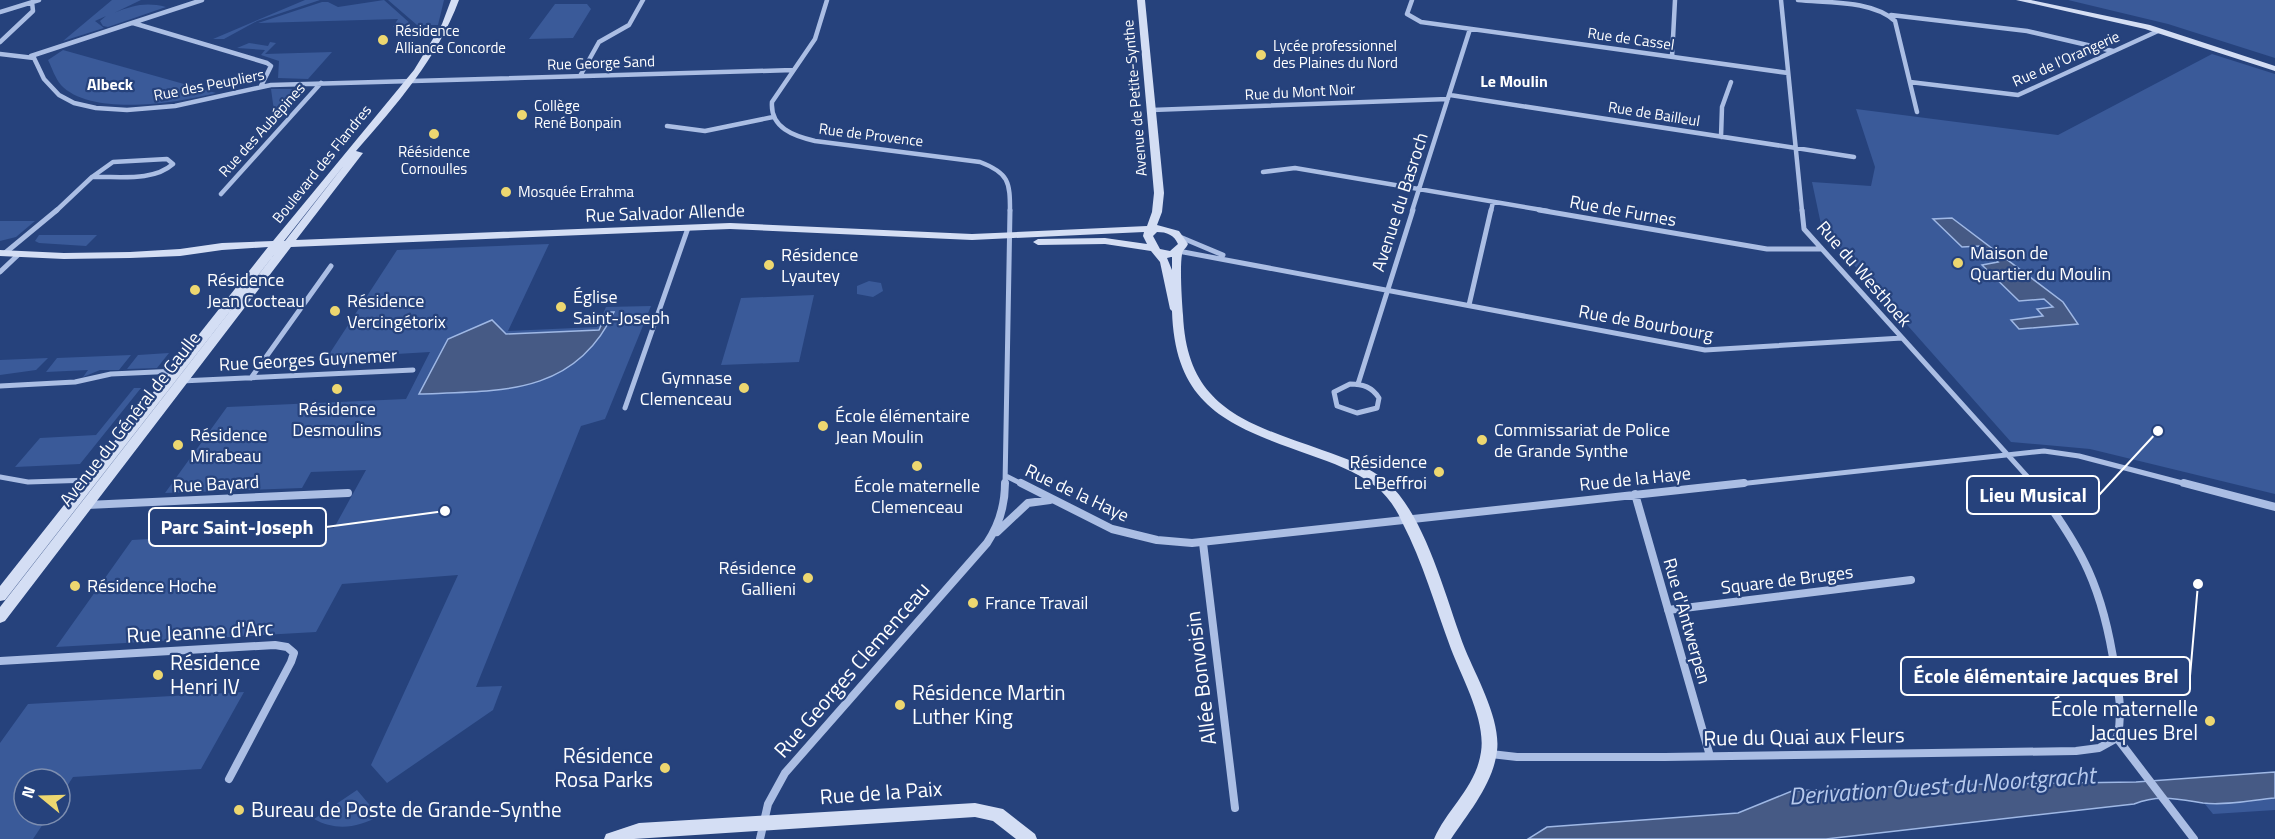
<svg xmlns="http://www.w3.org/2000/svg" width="2275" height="839" font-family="'Titillium Web',sans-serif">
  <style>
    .green { fill: #3a5a99 }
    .water { fill: #465a85; stroke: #9fb8e5; stroke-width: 1.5 }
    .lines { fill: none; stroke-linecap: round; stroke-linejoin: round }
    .street-far2 { stroke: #abbee4; stroke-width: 4.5 }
    .street-far1 { stroke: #abbee4; stroke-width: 5 }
    .street { stroke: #abbee4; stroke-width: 8 }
    .secondary { fill: #d4def4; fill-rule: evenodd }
    .poi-dot { fill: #edd770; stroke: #26427c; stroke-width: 2 }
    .labels { text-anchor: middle; stroke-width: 4.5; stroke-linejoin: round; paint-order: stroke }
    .far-poi-label { font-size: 15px; fill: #fff; stroke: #26427c; text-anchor: start }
    .far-street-label { font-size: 15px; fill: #fff; stroke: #26427c }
    .far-neighbourhood-label { font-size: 16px; font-weight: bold; fill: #fff; stroke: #26427c }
    .street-label { font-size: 18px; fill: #fff; stroke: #26427c }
    .poi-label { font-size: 18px; fill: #fff; stroke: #26427c; text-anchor: start }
    .near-street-label { font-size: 21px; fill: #fff; stroke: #26427c }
    .near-poi-label { font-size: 21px; fill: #fff; stroke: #26427c; text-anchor: start }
    .near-water-label { font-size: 24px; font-style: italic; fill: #b6c9ec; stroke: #26427c }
    .leader { fill: none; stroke: #fff; stroke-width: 2 }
    .callout-dot { fill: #fff; stroke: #26427c; stroke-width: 2 }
    .callout { fill: #26427c; stroke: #fff; stroke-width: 2 }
    .callout-label { font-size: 20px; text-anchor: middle; font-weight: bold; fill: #fff }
  </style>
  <rect width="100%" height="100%" fill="#26427c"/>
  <path class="green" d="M 112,0 L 141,0 L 114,13 C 134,5 146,2 166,7 L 108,27 L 103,26 L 100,21 L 106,16 L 95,21 L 104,28 L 63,41 Z
    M 305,0 L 320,0 L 257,21 L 224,39 L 213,39 Z
    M 384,0 L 412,25 L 408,31 L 401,32 L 404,26 L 393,27 L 398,19 L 258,23 L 322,2 L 328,2 L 338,7 Z
    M 388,0 L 444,0 L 438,25 L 417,25 Z
    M 2068,0 L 2275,0 L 2275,58 L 2168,24 Z
    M 555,4 L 587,4 L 591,9 L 573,38 L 529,39 Z
    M 270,42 L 276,43 L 265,54 L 332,52 L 308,79 L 278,78 L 279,61 L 261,55 L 265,50 L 237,48 L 249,43 L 268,46 Z
    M 63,50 L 216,93 C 178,103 91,117 61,85 C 55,78 52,68 48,60 Z
    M 2212,54 L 2275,74 L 2275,494 L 2090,449 L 2011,442 L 1822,229 L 1812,182 L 1871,186 L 1875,167 L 1856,109 L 2058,135 Z
    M 271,89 L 301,89 L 304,92 L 291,97 L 278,110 L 274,111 Z
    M 0,221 L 35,221 L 16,237 L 0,241 Z
    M 39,235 L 97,235 L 86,246 L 39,243 L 35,241 Z
    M 549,244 L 508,331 L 597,327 L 606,307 L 651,306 L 605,419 L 581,426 L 476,687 L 502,686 L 493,710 L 387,783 L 371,765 L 458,575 L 342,584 L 316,632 L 56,647 L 132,540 L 334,528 L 366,470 L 311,472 L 302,488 L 165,493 L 227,407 L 406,399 L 430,352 L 380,355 L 378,359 L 324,362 L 397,250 Z
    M 869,281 L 881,283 L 883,291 L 873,297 L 857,294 L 857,286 Z
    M 814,295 L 799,362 L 721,365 L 741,298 Z
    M 169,353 L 157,368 L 127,369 L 138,355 Z
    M 131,355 L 119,370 L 100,370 L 83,377 L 88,370 L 46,372 L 57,358 Z
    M 48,358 L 36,370 L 0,375 L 0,360 Z
    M 134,388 L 141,388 L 80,464 L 15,467 L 40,438 L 96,435 Z
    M 244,692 L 201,769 L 73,777 L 60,797 L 60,779 L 24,779 L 24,815 L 49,815 L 33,839 L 0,839 L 0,743 L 28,704 Z
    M 357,790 L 379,816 C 358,828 335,831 314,819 Z
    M 2275,798 L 2275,810 L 2213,814 L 2204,803 Z"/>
  <path class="water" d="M 1952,218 L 2063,302 L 2078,324 L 2019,329 L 2011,320 L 2043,316 L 2037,309 L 2053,307 L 2044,299 L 2019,301 L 1982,265 L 1998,262 L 1980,246 L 1962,247 L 1933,219 Z
    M 607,312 L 614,312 C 575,396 499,391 419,394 L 448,339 L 492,320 L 506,334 L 599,330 Z
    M 2275,772 L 2275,798 C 2253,800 2226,806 2203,803 C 2178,799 2158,794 2134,804 L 1826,839 L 1528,839 L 1547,827 L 1738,813 L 1792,791 L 1931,785 L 2136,782 Z"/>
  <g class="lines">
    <path class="street-far2" d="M 827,0 L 815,39 L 772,102 C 770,128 794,136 815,141 L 980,162 C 1009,173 1010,182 1010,211
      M 1412,0 L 1407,14 L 1421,22 L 1788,73
      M 1781,0 L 1802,211
      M 1798,0 C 1827,3 1872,0 1895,21 L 1917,112
      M 0,12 L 39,0
      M 1891,15 L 2027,31 L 2113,51
      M 133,23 L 267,63 L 271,66 L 261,86
      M 0,42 L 33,11 L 32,2
      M 0,54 L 34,58 L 44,79 L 59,95 L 74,103 L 96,108 L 127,110 L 175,106 L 271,85 L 793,70
      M 31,56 L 202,0
      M 1672,57 L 1675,0
      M 580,76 L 599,42 L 629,25 L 643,0
      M 1910,82 L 2018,95 L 2158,31
      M 1450,95 L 1854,157
      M 1152,110 L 1448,99
      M 667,126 L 705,131 L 773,117
      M 1721,137 L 1722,107 L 1731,82
      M 167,159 L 173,164 C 153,182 118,176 92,177 L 113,162 Z
      M 1263,172 L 1295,168 L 1548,211
      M 221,194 L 321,83
      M 56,211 L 92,177
      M 1412,211 L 1470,29
      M 1491,211 L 1493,202"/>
    <path class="street-far1" d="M 1539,210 L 1767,249 L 1821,249
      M 1802,210 L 1804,229 L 2035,485
      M 1180,237 L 1223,255
      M 1178,251 L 1705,350 L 1902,338
      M 5,253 L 57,210
      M 0,272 L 19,254
      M 1469,305 L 1491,210
      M 251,378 L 331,266
      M 181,381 L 413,370
      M 1350,384 C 1363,384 1372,387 1379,398 L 1377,408 L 1357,413 L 1337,406 L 1334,392 Z
      M 1358,384 L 1413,210
      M 0,386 L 75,382 L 111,374 L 178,371
      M 625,408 L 688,228
      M 1006,476 L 1024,485
      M 0,477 L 28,482 L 91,480
      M 1005,485 L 1010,210
      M 1730,485 L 2044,451 L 2079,456 L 2190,485"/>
    <path class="street" d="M 1021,483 L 1112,529 L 1157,540 L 1192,543 L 1744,483
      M 2033,483 C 2083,549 2103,588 2115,670 C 2119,694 2123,714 2117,738 L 2194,839
      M 2184,483 L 2275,507
      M 1635,494 L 1710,756
      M 87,505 L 348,493
      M 997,532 L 1028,503 L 1050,500
      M 1203,543 L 1235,808
      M 1668,610 L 1911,580
      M 0,661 L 275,645 L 287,647 L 294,653 L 291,662 L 229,779
      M 1491,754 L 1517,757 L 1665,757 L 2076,751 L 2099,748 L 2117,738
      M 760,839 L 768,804 L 785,773 L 987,543 C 999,525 1005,505 1005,483"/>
    <path class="secondary" d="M 451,0 L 459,0 C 437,59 397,104 356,151 L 363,153 L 296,240 L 730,223 L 972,234 L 1147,226 L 1152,212 L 1154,193 L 1137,0 L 1145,0 L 1164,193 L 1162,212 L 1157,225 L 1179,231 L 1188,244 C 1187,247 1184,249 1183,251 C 1179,259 1182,303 1183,315 C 1187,408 1246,423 1322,450 C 1345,458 1369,466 1387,482 C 1426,516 1446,600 1465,649 C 1477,678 1501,720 1497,751 C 1493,784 1469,812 1451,839 L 1434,839 C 1447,809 1476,787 1481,752 C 1486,720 1462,678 1451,649 C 1435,606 1423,562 1402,522 C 1396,508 1387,495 1375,486 C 1356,471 1332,463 1310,455 C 1230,426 1175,408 1172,311 L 1170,309 L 1160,262 L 1151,251 L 1105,244 L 1038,245 L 1033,242 L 1038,239 L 1105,238 L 1147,244 L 1143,236 L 1144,232 L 972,240 L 730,229 L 291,247 L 5,621 L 0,623 L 0,607 L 280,247 L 5,600 L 0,601 L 0,586 L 268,247 L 222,250 L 180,256 L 130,258 L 64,259 L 0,256 L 0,250 L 64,253 L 130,252 L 180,249 L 222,243 L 273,241 L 414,70 L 442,24 ZM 345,164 L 285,241 L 284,241 ZM 1157,232 C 1167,232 1174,235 1178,244 L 1170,251 L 1160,249 L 1153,236 ZM 1171,257 L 1172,257 L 1172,270 L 1167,258 Z
      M 2016,0 L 2031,0 L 2150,25 L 2275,66 L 2275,71 L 2145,29 Z
      M 975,803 L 1003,809 L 1035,834 L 1037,839 L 1016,839 L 993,821 L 975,817 L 634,839 L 604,839 L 606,834 L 639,823 Z"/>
  </g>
  <g class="poi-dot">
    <circle cx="383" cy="40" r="6"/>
    <circle cx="1261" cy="55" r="6"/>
    <circle cx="522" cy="115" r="6"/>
    <circle cx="434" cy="134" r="6"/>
    <circle cx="506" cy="192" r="6"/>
    <circle cx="1958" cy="263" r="6"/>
    <circle cx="769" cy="265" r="6"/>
    <circle cx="195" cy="290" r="6"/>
    <circle cx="561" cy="307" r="6"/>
    <circle cx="335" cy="311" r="6"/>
    <circle cx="744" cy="388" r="6"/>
    <circle cx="337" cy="389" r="6"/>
    <circle cx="823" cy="426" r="6"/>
    <circle cx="1482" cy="440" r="6"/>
    <circle cx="178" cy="445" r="6"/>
    <circle cx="917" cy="466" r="6"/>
    <circle cx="1439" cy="472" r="6"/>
    <circle cx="808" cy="578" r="6"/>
    <circle cx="75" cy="586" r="6"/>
    <circle cx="973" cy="603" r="6"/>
    <circle cx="158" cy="675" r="6"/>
    <circle cx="900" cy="705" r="6"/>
    <circle cx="2210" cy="721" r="6"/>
    <circle cx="665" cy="768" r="6"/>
    <circle cx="239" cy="810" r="6"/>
  </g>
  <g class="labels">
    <g class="far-poi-label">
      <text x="395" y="36">Résidence<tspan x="395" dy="17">Alliance Concorde</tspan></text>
      <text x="1273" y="51">Lycée professionnel<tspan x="1273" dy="17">des Plaines du Nord</tspan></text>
      <text x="534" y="111">Collège<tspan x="534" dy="17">René Bonpain</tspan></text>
      <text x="434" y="157" text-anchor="middle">Réésidence<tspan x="434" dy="17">Cornoulles</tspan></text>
      <text x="518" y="197">Mosquée Errahma</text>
    </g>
    <g class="far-street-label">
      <text transform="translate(1631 39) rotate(8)" y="5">Rue de Cassel</text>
      <text transform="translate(2066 59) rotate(-24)" y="5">Rue de l'Orangerie</text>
      <text transform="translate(601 63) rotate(-2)" y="5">Rue George Sand</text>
      <text transform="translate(209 85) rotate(-11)" y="5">Rue des Peupliers</text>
      <text transform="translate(1300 92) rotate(-3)" y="5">Rue du Mont Noir</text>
      <text transform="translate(1135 98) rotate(-95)" y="5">Avenue de Petite-Synthe</text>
      <text transform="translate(1654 114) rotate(9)" y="5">Rue de Bailleul</text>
      <text transform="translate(262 130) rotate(-48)" y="5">Rue des Aubépines</text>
      <text transform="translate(871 135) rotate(7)" y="5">Rue de Provence</text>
      <text transform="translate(322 164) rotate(-51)" y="5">Boulevard des Flandres</text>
    </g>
    <g class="far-neighbourhood-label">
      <text x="1514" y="87">Le Moulin</text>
      <text x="110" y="90">Albeck</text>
    </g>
    <g class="street-label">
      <text transform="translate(1400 202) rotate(-72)" y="6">Avenue du Basroch</text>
      <text transform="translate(1623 211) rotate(10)" y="6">Rue de Furnes</text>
      <text transform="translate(665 213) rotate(-2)" y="6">Rue Salvador Allende</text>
      <text transform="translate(1864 274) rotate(49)" y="6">Rue du Westhoek</text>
      <text transform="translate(1646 323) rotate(10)" y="6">Rue de Bourbourg</text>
      <text transform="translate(308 360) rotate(-3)" y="6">Rue Georges Guynemer</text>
      <text transform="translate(130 419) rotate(-52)" y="6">Avenue du Général de Gaulle</text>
      <text transform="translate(1635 479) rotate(-6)" y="6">Rue de la Haye</text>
      <text transform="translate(216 484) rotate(-3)" y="6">Rue Bayard</text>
      <text transform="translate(1077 493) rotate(25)" y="6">Rue de la Haye</text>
      <text transform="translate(1787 580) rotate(-7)" y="6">Square de Bruges</text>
      <text transform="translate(1687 621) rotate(74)" y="6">Rue d'Antwerpen</text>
    </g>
    <g class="poi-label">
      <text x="1970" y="259">Maison de<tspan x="1970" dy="21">Quartier du Moulin</tspan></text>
      <text x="781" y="261">Résidence<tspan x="781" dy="21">Lyautey</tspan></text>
      <text x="207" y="286">Résidence<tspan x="207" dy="21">Jean Cocteau</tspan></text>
      <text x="573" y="303">Église<tspan x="573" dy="21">Saint-Joseph</tspan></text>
      <text x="347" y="307">Résidence<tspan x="347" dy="21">Vercingétorix</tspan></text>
      <text x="732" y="384" text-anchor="end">Gymnase<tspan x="732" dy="21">Clemenceau</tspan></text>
      <text x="337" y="415" text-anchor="middle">Résidence<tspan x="337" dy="21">Desmoulins</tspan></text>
      <text x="835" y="422">École élémentaire<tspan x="835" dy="21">Jean Moulin</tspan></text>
      <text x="1494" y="436">Commissariat de Police<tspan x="1494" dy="21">de Grande Synthe</tspan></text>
      <text x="190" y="441">Résidence<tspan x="190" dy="21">Mirabeau</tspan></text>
      <text x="1427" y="468" text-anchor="end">Résidence<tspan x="1427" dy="21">Le Beffroi</tspan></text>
      <text x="917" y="492" text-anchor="middle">École maternelle<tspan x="917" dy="21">Clemenceau</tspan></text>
      <text x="796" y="574" text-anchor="end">Résidence<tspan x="796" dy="21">Gallieni</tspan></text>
      <text x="87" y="592">Résidence Hoche</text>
      <text x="985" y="609">France Travail</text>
    </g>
    <g class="near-street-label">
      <text transform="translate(200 632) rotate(-3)" y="7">Rue Jeanne d'Arc</text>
      <text transform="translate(852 670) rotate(-49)" y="7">Rue Georges Clemenceau</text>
      <text transform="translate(1201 678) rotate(-97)" y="7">Allée Bonvoisin</text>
      <text transform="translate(1804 737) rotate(-1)" y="7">Rue du Quai aux Fleurs</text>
      <text transform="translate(881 793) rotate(-4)" y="7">Rue de la Paix</text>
    </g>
    <g class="near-poi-label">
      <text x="170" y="670">Résidence<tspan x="170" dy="24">Henri IV</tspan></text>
      <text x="912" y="700">Résidence Martin<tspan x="912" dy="24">Luther King</tspan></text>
      <text x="2198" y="716" text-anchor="end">École maternelle<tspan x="2198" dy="24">Jacques Brel</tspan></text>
      <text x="653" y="763" text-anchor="end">Résidence<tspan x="653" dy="24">Rosa Parks</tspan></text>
      <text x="251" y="817">Bureau de Poste de Grande-Synthe</text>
    </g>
    <g class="near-water-label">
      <text transform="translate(1942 786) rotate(-4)" y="8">Derivation Ouest du Noortgracht</text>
    </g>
  </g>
  <path class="leader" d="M2158 431L2099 495M445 511L326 527M2198 584L2190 676"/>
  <g class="callout-dot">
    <circle cx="2158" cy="431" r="6"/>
    <circle cx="445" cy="511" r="6"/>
    <circle cx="2198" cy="584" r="6"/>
  </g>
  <g class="callout">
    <rect x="1967" y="476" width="132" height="38" rx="6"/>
    <rect x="149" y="508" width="177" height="38" rx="6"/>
    <rect x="1901" y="657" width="289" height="38" rx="6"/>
  </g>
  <g class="callout-label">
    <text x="2033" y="502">Lieu Musical</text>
    <text x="237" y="534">Parc Saint-Joseph</text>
    <text x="2046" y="683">École élémentaire Jacques Brel</text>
  </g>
  <g transform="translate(42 797) rotate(289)"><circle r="28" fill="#26427c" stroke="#7d8eb0" stroke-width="1.5"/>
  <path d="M0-4.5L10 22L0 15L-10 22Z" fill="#edd770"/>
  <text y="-9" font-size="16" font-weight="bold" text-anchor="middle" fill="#ffffff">N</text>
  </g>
</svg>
